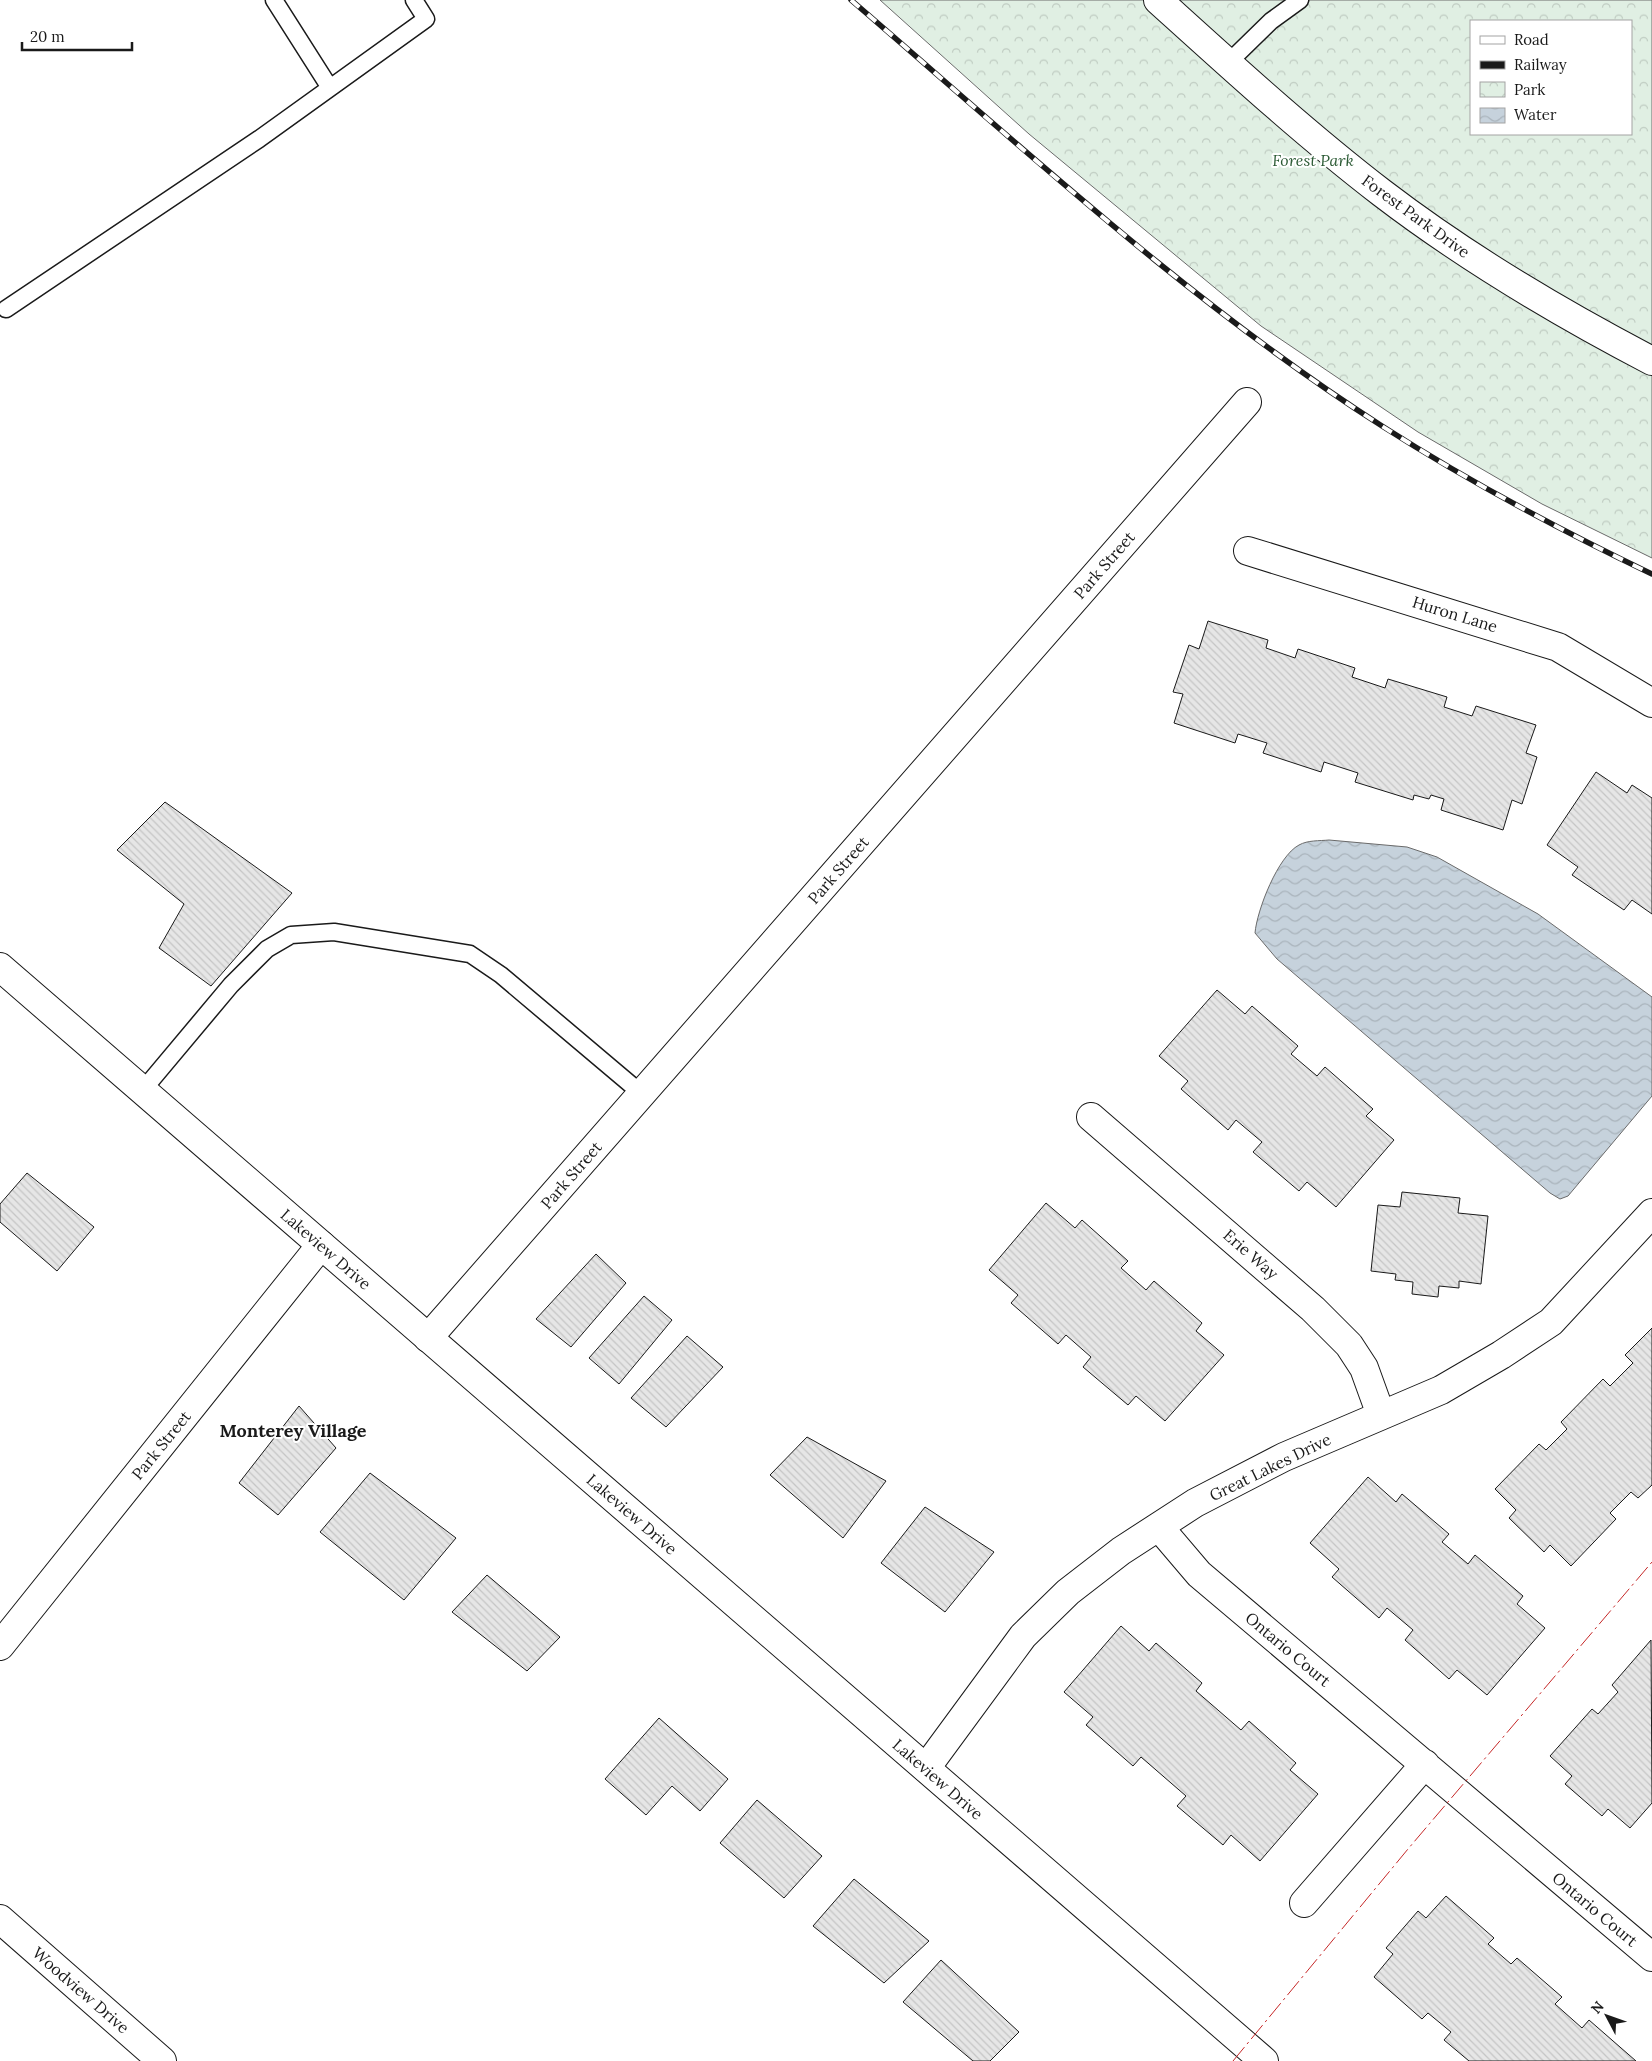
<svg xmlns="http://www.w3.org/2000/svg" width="1652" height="2061" font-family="Lora,serif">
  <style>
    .park { fill: url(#park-crowns); stroke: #6a6a6a; fill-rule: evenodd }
    .water { fill: url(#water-waves); stroke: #6a6a6a }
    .building { fill: url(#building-back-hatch); stroke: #1a1a1a }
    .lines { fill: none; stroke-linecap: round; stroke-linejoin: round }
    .service-casing { stroke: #1a1a1a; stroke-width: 19 }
    .minor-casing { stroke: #1a1a1a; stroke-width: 30 }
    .tertiary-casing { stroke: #1a1a1a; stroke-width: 30 }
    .service { stroke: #fff; stroke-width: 16 }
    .minor { stroke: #fff; stroke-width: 28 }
    .tertiary { stroke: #fff; stroke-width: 28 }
    .rail-casing { stroke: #1a1a1a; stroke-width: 5.5 }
    .rail { stroke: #fff; stroke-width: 4; stroke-dasharray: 11; stroke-linecap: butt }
    .power { stroke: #c62828; stroke-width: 1; stroke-dasharray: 18 4 2.5 4; stroke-linecap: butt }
    .labels { text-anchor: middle; stroke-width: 4; stroke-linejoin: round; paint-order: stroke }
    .park-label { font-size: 16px; font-style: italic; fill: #2b5a34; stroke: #fff }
    .street-label { font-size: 16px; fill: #1a1a1a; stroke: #fff }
    .neighbourhood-label { font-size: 18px; font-weight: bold; fill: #1a1a1a; stroke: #fff }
  </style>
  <defs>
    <pattern id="park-crowns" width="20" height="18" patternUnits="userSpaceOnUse" patternTransform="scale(1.25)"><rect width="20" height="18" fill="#e0efe3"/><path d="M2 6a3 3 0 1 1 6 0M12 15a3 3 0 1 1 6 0" fill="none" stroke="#c0ccc2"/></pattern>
    <pattern id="water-waves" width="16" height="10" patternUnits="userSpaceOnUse" patternTransform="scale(1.25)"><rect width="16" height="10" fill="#c6d2dc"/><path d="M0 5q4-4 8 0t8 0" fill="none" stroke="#aab4bc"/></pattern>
    <pattern id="building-back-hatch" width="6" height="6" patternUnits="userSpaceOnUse" patternTransform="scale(1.25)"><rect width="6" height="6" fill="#e6e6e6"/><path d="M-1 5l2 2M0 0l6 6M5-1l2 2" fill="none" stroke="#c5c5c5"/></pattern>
  </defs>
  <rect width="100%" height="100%" fill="#fff"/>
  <path class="park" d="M 880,0 L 1652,0 L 1652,558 L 1542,504 L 1418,432 L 1261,326 L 1029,134 ZM 1471,21 L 1631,21 L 1631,134 L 1471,134 Z"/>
  <path class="water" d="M 1329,840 L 1407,847 L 1437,857 L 1538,914 L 1652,997 L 1652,1096 L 1568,1196 L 1560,1199 L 1550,1193 L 1277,959 L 1255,933 C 1257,910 1278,856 1299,845 C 1308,840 1319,841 1329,840 Z"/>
  <path class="building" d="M 1208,621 L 1268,640 L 1266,648 L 1295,658 L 1298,649 L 1355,668 L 1352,677 L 1385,688 L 1388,679 L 1447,697 L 1444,707 L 1472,716 L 1476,706 L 1536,725 L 1526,753 L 1537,757 L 1522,804 L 1512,800 L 1503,830 L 1441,810 L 1444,799 L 1431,795 L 1429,799 L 1414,795 L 1413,800 L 1355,782 L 1358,773 L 1324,762 L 1321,772 L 1263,753 L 1267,743 L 1238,734 L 1235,743 L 1174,723 L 1183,694 L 1173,692 L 1189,645 L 1199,649 Z
    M 1596,772 L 1627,793 L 1632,785 L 1652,798 L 1652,914 L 1632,900 L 1624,910 L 1572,875 L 1578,867 L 1547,845 Z
    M 165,802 L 292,893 L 211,986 L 159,948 L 184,904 L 117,850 Z
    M 1217,990 L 1245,1014 L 1252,1006 L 1298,1046 L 1291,1054 L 1317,1076 L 1325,1067 L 1373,1109 L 1366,1116 L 1394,1140 L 1336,1207 L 1307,1182 L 1299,1191 L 1253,1152 L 1262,1142 L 1236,1120 L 1228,1130 L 1181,1089 L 1188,1081 L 1159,1056 Z
    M 27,1173 L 94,1227 L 57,1271 L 0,1222 L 0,1204 Z
    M 1402,1192 L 1460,1198 L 1458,1213 L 1488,1216 L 1481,1284 L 1459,1281 L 1459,1288 L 1439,1286 L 1438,1297 L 1412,1294 L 1413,1282 L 1395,1280 L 1396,1274 L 1371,1271 L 1378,1205 L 1400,1207 Z
    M 1046,1203 L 1075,1228 L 1082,1220 L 1128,1261 L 1121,1268 L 1146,1290 L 1154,1281 L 1202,1323 L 1196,1331 L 1224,1355 L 1165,1421 L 1136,1396 L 1128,1405 L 1083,1367 L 1091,1357 L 1066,1335 L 1058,1344 L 1011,1303 L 1018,1295 L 989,1270 Z
    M 596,1254 L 626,1283 L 571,1347 L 536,1319 Z
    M 644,1296 L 672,1320 L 619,1384 L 589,1358 Z
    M 1652,1328 L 1652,1485 L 1638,1498 L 1631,1492 L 1610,1513 L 1616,1519 L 1571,1566 L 1550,1545 L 1544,1552 L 1509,1518 L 1516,1510 L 1495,1489 L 1539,1444 L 1546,1450 L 1567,1429 L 1561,1422 L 1603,1379 L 1610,1386 L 1633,1363 L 1625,1355 Z
    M 687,1336 L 723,1367 L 666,1427 L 631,1398 Z
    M 299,1406 L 336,1448 L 278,1515 L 239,1483 Z
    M 807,1437 L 886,1481 L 843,1538 L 770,1475 Z
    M 370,1473 L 456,1538 L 404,1600 L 320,1532 Z
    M 1368,1477 L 1396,1502 L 1402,1494 L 1449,1534 L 1442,1542 L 1468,1564 L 1475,1555 L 1523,1596 L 1517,1604 L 1545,1628 L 1487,1695 L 1457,1670 L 1449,1679 L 1405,1640 L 1413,1630 L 1387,1608 L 1379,1618 L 1332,1577 L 1339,1569 L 1310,1543 Z
    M 925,1507 L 994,1552 L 945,1612 L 881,1563 Z
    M 487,1575 L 560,1637 L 527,1671 L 452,1612 Z
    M 1121,1626 L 1149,1651 L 1156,1643 L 1202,1683 L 1196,1691 L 1241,1730 L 1249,1721 L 1296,1763 L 1290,1770 L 1318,1794 L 1260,1861 L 1231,1835 L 1223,1845 L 1177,1806 L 1186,1796 L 1141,1757 L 1133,1766 L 1086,1725 L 1093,1717 L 1064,1692 Z
    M 1651,1640 L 1652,1803 L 1630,1828 L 1608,1809 L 1602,1816 L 1565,1784 L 1572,1776 L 1550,1756 L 1592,1709 L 1598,1714 L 1618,1692 L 1612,1685 Z
    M 659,1718 L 728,1779 L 700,1811 L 672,1786 L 646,1815 L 605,1779 Z
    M 757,1800 L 822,1856 L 784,1898 L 720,1843 Z
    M 854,1879 L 929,1941 L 884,1983 L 813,1926 Z
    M 1446,1896 L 1494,1938 L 1488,1944 L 1511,1964 L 1517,1958 L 1562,1997 L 1555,2004 L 1582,2028 L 1589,2020 L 1636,2061 L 1469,2061 L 1444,2040 L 1451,2032 L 1428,2013 L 1422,2019 L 1374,1977 L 1393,1954 L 1386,1948 L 1418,1911 L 1426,1918 Z
    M 941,1960 L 1019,2032 L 990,2061 L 973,2061 L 903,2002 Z"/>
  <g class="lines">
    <defs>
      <path id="service" d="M 274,0 L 330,88
        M 1228,63 L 1271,21 L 1300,0
        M 6,309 L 259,139 L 426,19 L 414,0
        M 143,1090 L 231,985 L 267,949 L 291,935 L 334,932 L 470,954 L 501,975 L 642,1094"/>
      <path id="minor" d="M 1158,0 C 1231,66 1304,133 1382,193 C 1467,258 1558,312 1652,361
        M 1248,551 L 1558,647 L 1652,703
        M 1091,1117 L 1313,1309 L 1349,1345 L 1364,1368 L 1381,1415
        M 428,1338 L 1247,402
        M 1159,1527 L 1199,1574 L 1652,1957
        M 0,1646 L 321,1245
        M 926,1768 L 1023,1636 L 1068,1592 L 1121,1551 L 1195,1503 L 1284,1457 L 1441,1390 L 1501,1355 L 1551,1322 L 1652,1213
        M 1304,1903 L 1425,1764
        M 0,1919 L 162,2061"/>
      <path id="tertiary" d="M 0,967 L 1264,2061"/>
    </defs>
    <use href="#service" class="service-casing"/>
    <use href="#minor" class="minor-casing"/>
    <use href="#tertiary" class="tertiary-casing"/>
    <use href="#service" class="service"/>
    <use href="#minor" class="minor"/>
    <use href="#tertiary" class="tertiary"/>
    <defs>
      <path id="rail" d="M 851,0 C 1022,147 1191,304 1382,426 C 1468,481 1560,530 1652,574"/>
    </defs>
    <use href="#rail" class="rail-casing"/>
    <use href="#rail" class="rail"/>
    <path class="power" d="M 1233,2061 L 1408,1849 L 1652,1562"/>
  </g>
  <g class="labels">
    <g class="park-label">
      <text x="1313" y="166">Forest Park</text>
    </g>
    <g class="street-label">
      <text transform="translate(1416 216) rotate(36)" y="6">Forest Park Drive</text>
      <text transform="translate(1104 565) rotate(-49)" y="6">Park Street</text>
      <text transform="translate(1455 614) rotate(17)" y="6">Huron Lane</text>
      <text transform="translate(838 870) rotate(-49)" y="6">Park Street</text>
      <text transform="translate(571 1175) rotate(-49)" y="6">Park Street</text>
      <text transform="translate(326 1249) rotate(41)" y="6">Lakeview Drive</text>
      <text transform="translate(1251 1254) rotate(41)" y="6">Erie Way</text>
      <text transform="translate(161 1445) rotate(-51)" y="6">Park Street</text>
      <text transform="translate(1270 1467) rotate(-26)" y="6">Great Lakes Drive</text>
      <text transform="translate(632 1514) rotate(41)" y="6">Lakeview Drive</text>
      <text transform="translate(1288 1649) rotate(40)" y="6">Ontario Court</text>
      <text transform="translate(938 1779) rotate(41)" y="6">Lakeview Drive</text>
      <text transform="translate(1595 1909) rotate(40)" y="6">Ontario Court</text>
      <text transform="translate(81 1990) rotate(41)" y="6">Woodview Drive</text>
    </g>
    <g class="neighbourhood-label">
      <text x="293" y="1437">Monterey Village</text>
    </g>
  </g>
  <rect x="1470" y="20" width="162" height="115" fill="#ffffff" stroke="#a3a3a3"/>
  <rect x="1480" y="36" width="25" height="8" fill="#ffffff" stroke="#a3a3a3"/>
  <text x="1514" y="45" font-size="15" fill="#1a1a1a">Road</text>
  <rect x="1480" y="61" width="25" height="8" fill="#1a1a1a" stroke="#a3a3a3"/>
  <text x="1514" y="70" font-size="15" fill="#1a1a1a">Railway</text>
  <rect x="1480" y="82" width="25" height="15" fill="url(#park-crowns)" stroke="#a3a3a3"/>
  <text x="1514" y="95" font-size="15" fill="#1a1a1a">Park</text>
  <rect x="1480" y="108" width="25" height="15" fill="url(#water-waves)" stroke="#a3a3a3"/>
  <text x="1514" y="120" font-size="15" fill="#1a1a1a">Water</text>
  <g transform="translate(1607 2016) rotate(311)" stroke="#ffffff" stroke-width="4" paint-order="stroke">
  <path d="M0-4L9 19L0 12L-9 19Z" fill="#1a1a1a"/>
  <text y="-8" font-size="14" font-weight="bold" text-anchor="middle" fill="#1a1a1a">N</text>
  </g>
  <path d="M22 42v8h110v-8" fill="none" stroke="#1a1a1a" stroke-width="2.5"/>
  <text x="30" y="42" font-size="15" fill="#1a1a1a" stroke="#ffffff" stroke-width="4" paint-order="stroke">20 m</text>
</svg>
